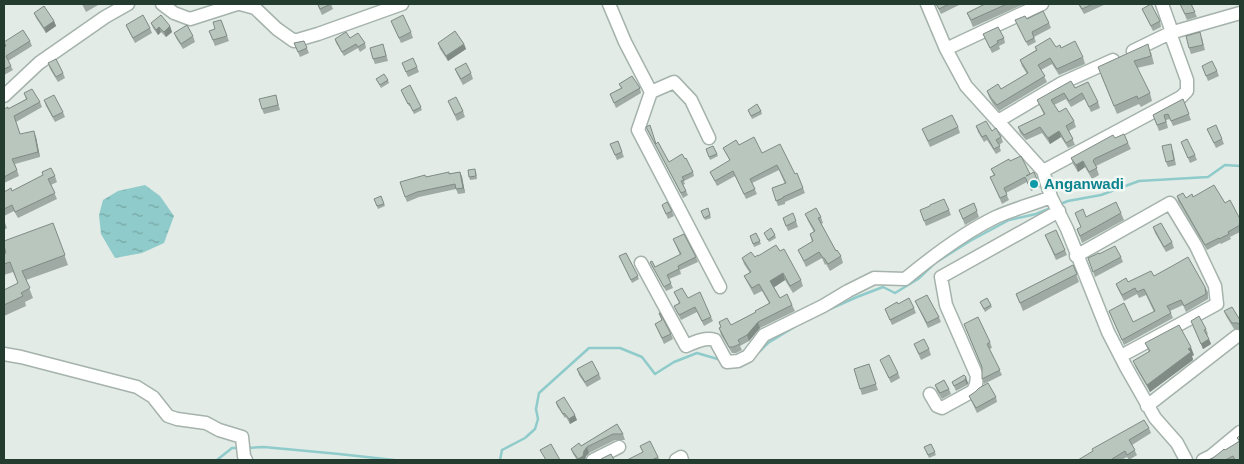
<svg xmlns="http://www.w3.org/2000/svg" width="1244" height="464" font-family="Helvetica,sans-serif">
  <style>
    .water { fill: url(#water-ripples) }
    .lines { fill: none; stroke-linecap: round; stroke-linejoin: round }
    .stream { stroke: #8fcbca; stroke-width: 2.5 }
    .minor-casing { stroke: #a5b3ac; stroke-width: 15 }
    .minor { stroke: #fff; stroke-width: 12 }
    .wall { fill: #9eaaa3 }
    .shaded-wall { fill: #818b85 }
    .building { fill: #b8c6be; stroke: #818b85 }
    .culture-dot { fill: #0f9aa8; stroke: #f2f8f4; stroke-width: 2 }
    .labels { text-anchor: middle; stroke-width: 5; stroke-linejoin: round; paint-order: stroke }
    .culture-label { font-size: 15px; font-weight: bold; fill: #0d838f; stroke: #f2f8f4; text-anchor: start }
  </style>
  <defs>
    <pattern id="water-ripples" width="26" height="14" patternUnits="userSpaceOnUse" patternTransform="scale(1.25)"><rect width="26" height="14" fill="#8fcbca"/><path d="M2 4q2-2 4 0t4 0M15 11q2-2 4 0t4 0" fill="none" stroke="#75a6a4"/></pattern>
  </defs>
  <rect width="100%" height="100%" fill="#e2ebe6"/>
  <path class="water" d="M 145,185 L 160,196 L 174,216 L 164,243 L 142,253 L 115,258 L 101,234 L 99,215 L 103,200 L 118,191 Z"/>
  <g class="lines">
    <path class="stream" d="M 1058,205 L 1068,201 L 1101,195 L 1139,181 L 1208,177 L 1225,165 L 1240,166
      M 830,309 L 857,297 L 883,287 L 895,293 L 918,279 L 935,263 L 970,241 L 1009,220 L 1036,214 L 1051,208
      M 760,351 L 768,343 L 796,326
      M 247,448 L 264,447 L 339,454 L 394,460
      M 217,460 L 232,448 L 239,448
      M 500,460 L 502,450 L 525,438 L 535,429 L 538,419 L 536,409 L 539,393 L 589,348 L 620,348 L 642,357 L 655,374 L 674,362 L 697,353 L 721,360"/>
    <defs>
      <path id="minor" d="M 162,4 L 174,13 L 190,19 L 237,4
        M 240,4 L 255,8 L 277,29 L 294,41 L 318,34 L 402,4
        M 609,4 L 625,42 L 651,92 L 674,82 L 691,100 L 709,138
        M 927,4 L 946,49 L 966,86 L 1043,171 L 1051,197 L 1067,229 L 1108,332 L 1126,367 L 1155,418 L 1177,443 L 1186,460
        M 1162,4 L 1172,32
        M 1170,33 L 1240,13
        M 946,49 L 1042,4
        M 651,92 L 638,130 L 720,287
        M 4,96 L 39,63 L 105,17 L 128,4
        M 998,121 L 1062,83 L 1113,60
        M 1043,171 L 1181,97 L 1187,91 L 1187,80 L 1170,33 L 1133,51
        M 1076,256 L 1170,203 L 1196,246 L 1215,286 L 1217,304 L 1121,356
        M 641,263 L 686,346 C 695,342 705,337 715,340 L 727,362 L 738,361 L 748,356 L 764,335 L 823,306 L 848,291 L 874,278 L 905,279 C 933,256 963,233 996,217 C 1014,209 1033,204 1051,197
        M 4,354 L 21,357 L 137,387 L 153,397 L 168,416 L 177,419 L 206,423 L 219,430 L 242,437 L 244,456 L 246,460
        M 930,394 L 937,406 L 942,408 L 973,391 L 976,384 L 977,376 L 946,305 L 941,277 L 1059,211
        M 1147,406 L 1237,336
        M 593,460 L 619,447
        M 676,460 L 681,457 L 682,460
        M 1203,460 L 1211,456 L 1240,432"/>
    </defs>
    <use href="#minor" class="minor-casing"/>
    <use href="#minor" class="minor"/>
  </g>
  <path class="wall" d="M 82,4 L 100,4 L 86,12 Z
    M 317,4 L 331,4 L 333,9 L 322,15 Z
    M 936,4 L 958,4 L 959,5 L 941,14 Z
    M 985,4 L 1024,4 L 973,27 L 967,13 Z
    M 1078,4 L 1106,4 L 1084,14 Z
    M 1180,4 L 1191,4 L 1197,17 L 1187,20 Z
    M 1142,9 L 1160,21 L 1161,27 L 1153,31 Z
    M 34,13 L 54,21 L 56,26 L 46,33 L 36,18 Z
    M 1027,19 L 1049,23 L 1051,28 L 1034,37 L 1036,42 L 1028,46 L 1015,20 Z
    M 221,20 L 229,41 L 215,46 L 209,31 L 215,29 Z
    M 391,21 L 411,32 L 413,38 L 401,43 Z
    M 151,23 L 170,26 L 172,32 L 166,37 L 161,32 L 158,35 L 153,28 Z
    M 126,25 L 150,28 L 152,33 L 135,43 L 128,30 Z
    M 174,33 L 193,36 L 195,42 L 183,49 L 176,38 Z
    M 983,34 L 1004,38 L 1005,43 L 999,46 L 1000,49 L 992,53 Z
    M 350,38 L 365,43 L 366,48 L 360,52 L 358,48 L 344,56 L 336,43 L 335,39 Z
    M 1202,38 L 1205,50 L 1191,54 L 1189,48 Z
    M 30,41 L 32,46 L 8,61 L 13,70 L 4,75 L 4,47 L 5,46 L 4,43 Z
    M 304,41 L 309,53 L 300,57 L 294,43 Z
    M 438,43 L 464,44 L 466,49 L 448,61 L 440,49 Z
    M 1035,47 L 1061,48 L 1083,57 L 1085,64 L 1059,75 L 1052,64 L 1041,70 L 1047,82 L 999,111 L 993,104 L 989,97 L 987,91 L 1001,89 L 1027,74 L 1022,66 L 1020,60 L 1036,50 Z
    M 385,50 L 388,61 L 375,64 L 373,59 Z
    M 1151,52 L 1154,64 L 1137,68 L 1150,93 L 1152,101 L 1141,107 L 1139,104 L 1117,114 L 1101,75 Z
    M 48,63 L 63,73 L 65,78 L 58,82 L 50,69 Z
    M 402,63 L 417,67 L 419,72 L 408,77 Z
    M 1202,66 L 1217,71 L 1219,76 L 1208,81 Z
    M 455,69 L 471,73 L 473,79 L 463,85 L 457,74 Z
    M 376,79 L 388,80 L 389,83 L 381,88 Z
    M 619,84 L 640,88 L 641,93 L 616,108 L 610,94 L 621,88 Z
    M 410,85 L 422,110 L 414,114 L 410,106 L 409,106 L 402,93 Z
    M 1075,88 L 1098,102 L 1100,108 L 1091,112 L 1085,99 L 1071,107 L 1066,99 L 1054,105 L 1059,112 L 1074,121 L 1076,127 L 1069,131 L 1075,145 L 1068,148 L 1061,137 L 1050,144 L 1042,133 L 1026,140 L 1020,133 L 1018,127 L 1044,115 L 1037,100 Z
    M 24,93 L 40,102 L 42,107 L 16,122 L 20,134 L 36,137 L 40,157 L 15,164 L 19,176 L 4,183 L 4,109 L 8,109 L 26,99 Z
    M 276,95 L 280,110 L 264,114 L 262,109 Z
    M 1183,99 L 1191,120 L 1173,126 L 1170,119 L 1166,120 L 1168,128 L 1159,131 L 1153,115 Z
    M 44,100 L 63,112 L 65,117 L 55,122 L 46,106 Z
    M 448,101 L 463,111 L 465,117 L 457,121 Z
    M 748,110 L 761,111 L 762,114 L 752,119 Z
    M 976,126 L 992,131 L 1001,137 L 1003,142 L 999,145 L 1001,151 L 996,154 L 987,140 L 984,142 L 978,132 Z
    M 646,127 L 656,143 L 669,162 L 693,172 L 694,176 L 684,181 L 685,184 L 683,185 L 688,195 L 683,198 Z
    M 958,127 L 960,133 L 930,147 L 922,129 Z
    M 1207,129 L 1222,139 L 1224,144 L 1216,148 Z
    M 618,141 L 624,157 L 617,160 L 610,144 Z
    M 1181,142 L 1195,155 L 1197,160 L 1190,163 Z
    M 1128,143 L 1131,149 L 1096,166 L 1099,175 L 1092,179 L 1085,167 L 1078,172 L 1073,164 L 1071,158 Z
    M 739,145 L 762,153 L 795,174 L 803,188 L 805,193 L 785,202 L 785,204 L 778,206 L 772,188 L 785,184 L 779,170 L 752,183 L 757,194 L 746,199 L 735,176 L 717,186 L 710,172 L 730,161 L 723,148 Z
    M 713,146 L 718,156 L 710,160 L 706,149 Z
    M 1173,150 L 1176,165 L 1168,167 L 1166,162 Z
    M 1010,161 L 1030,174 L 1034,172 L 1040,187 L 1031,191 L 1027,182 L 1006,193 L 1009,200 L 1002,204 L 990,177 L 994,176 L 991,169 Z
    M 476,171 L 477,179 L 470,180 L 469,177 Z
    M 42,172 L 55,176 L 57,182 L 51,185 L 57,199 L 18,218 L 14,211 L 4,216 L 4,192 L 12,191 L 43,175 Z
    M 460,172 L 462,177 L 465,193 L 458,194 L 456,189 L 419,197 L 407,202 L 405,197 L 426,177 Z
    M 381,196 L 385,206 L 378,209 L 374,199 Z
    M 1177,196 L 1186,198 L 1193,197 L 1225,203 L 1240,219 L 1240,232 L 1230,237 L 1231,239 L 1221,244 L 1220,243 L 1207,250 L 1178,201 Z
    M 974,203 L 979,217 L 965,225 L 959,210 Z
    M 662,205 L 672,211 L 674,216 L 668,219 Z
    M 708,208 L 711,218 L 705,220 L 701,211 Z
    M 920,210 L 949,210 L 951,215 L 926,226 Z
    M 1121,213 L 1124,220 L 1082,243 L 1077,229 L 1080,228 L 1086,217 Z
    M 805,214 L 821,217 L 823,223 L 821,224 L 836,251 L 841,256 L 843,263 L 830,271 L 826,264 L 825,265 L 822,258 L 806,267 L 801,256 L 798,250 L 812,242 L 810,234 L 814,232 L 808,221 Z
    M 783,218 L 796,221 L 798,227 L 788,231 Z
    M 4,220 L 7,228 L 4,230 Z
    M 53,223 L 68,265 L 26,280 L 33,298 L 25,302 L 26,306 L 4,316 L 4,290 L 18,283 L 13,272 L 4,275 L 4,254 Z
    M 1153,227 L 1172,242 L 1174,248 L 1166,252 L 1155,233 Z
    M 756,233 L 761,244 L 754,247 L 750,236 Z
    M 764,233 L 775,235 L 776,238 L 769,242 Z
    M 1045,235 L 1065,250 L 1067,255 L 1056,260 Z
    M 673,239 L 696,257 L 698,262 L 680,270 L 681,274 L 669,279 L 673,288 L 666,291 L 650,262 L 655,267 L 680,255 Z
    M 780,251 L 801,280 L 803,286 L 793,293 L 785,280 L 774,287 L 780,298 L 792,305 L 795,311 L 760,328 L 749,341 L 740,346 L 742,350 L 736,353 L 732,353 L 721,335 L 719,328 L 721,327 L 719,322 L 731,325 L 756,312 L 769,303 L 762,291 L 754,295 L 747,282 L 744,276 L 750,273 L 744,264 L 742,258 L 755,257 Z
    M 626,253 L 639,279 L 632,283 L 619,256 Z
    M 1099,254 L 1121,257 L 1123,262 L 1095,277 L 1088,258 Z
    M 1073,265 L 1079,282 L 1023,311 L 1016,294 Z
    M 1154,276 L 1205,287 L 1208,292 L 1208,299 L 1186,312 L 1183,305 L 1170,311 L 1173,318 L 1124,345 L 1109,311 L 1133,322 L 1154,312 L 1146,295 L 1139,298 L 1137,294 L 1124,301 L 1118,289 L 1116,284 L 1128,282 Z
    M 674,292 L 688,298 L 711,317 L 713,321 L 704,326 L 697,312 L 681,320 L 674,306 L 679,303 Z
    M 915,301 L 939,317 L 941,322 L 928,328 Z
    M 980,302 L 991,305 L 992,307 L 985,312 Z
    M 898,304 L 914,308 L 916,313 L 892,325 L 885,309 Z
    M 1224,311 L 1240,320 L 1240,329 L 1234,329 L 1226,316 Z
    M 659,313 L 671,334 L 673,339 L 664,344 L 655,324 L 662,320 Z
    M 1191,321 L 1206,329 L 1208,334 L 1207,335 L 1211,344 L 1203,349 Z
    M 966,329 L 990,342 L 992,348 L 989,349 L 1002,375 L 984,384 L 982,379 L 982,368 Z
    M 1145,343 L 1194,355 L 1192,356 L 1193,360 L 1150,392 L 1136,368 L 1133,361 L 1149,352 Z
    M 914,344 L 929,349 L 931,355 L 921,360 Z
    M 880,360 L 898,373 L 900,378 L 891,383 Z
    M 869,364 L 878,390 L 862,395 L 854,369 Z
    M 577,369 L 599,374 L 601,379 L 587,387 L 579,375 Z
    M 964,375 L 968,383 L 967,385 L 956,391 L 952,382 Z
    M 935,385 L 949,389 L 951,394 L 942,399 L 937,391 Z
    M 969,396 L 996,397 L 997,402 L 977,413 Z
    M 556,402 L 577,420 L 570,424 L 566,417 L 565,418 L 557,406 Z
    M 617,424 L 623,434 L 625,440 L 615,440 L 589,453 L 586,456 L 585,460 L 577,460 L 573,454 L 571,449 L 581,446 Z
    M 1149,428 L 1151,433 L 1132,445 L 1137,455 L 1129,460 L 1127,457 L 1121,460 L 1078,460 Z
    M 1240,435 L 1240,460 L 1208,460 L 1239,442 L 1237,438 Z
    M 931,444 L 936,455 L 929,458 L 924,447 Z
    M 640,446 L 658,457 L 660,460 L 627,460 L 643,453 Z"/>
  <path class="shaded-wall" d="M 54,21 L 56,26 L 46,33 L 44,28 Z
    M 170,26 L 172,32 L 166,37 L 164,32 Z
    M 159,27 L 161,32 L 158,35 L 156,30 Z
    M 464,44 L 466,49 L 448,61 L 446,56 Z
    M 34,131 L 36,137 L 40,157 L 38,152 Z
    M 1059,131 L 1061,137 L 1050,144 L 1048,138 Z
    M 1083,161 L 1085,167 L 1078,172 L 1076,165 Z
    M 460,172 L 462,177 L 465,193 L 463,188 Z
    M 783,273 L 785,280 L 773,288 L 770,281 Z
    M 758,322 L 760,328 L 749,341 L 747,335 Z
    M 1209,339 L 1211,344 L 1203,349 L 1201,344 Z
    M 1191,347 L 1194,355 L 1192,356 L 1193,360 L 1150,392 L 1147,385 Z
    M 966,377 L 968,383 L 967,385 L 965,380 Z
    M 575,415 L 577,420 L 570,424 L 569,419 Z
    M 587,447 L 589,453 L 586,456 L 585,460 L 578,460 L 578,459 Z"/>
  <path class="building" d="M 318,4 L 331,4 L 320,9 Z
    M 936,4 L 949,4 L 939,9 Z
    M 985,4 L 1007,4 L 971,20 L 967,13 Z
    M 1079,4 L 1093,4 L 1082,9 Z
    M 1151,4 L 1160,21 L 1151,26 L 1142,9 Z
    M 1180,4 L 1191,4 L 1195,12 L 1185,14 Z
    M 44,6 L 54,21 L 44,28 L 34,13 Z
    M 1043,11 L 1049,23 L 1032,32 L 1034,38 L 1026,42 L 1015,20 L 1025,16 L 1027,19 Z
    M 143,15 L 150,28 L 133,38 L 126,25 Z
    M 161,15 L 170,26 L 164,32 L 159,27 L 156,30 L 151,23 Z
    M 403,15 L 411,32 L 399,38 L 391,21 Z
    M 221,20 L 227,36 L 213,40 L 209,31 L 215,29 L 213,22 Z
    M 187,25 L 193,36 L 181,44 L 174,33 Z
    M 998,27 L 1004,38 L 997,41 L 998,43 L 990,48 L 983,34 Z
    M 23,30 L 30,41 L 6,56 L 11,66 L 4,69 L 4,47 L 6,46 L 4,42 Z
    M 455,31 L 464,44 L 446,56 L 438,43 Z
    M 346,32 L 350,38 L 358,33 L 365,43 L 358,47 L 356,44 L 342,52 L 335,39 Z
    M 1200,32 L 1203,45 L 1189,48 L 1186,36 Z
    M 1050,38 L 1056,47 L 1060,45 L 1061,48 L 1075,41 L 1083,57 L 1057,69 L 1050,58 L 1038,65 L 1045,76 L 997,105 L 991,98 L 987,91 L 998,84 L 1001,89 L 1028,73 L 1020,60 L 1037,50 L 1035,47 Z
    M 304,41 L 307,48 L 298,52 L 294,43 Z
    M 383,44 L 386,56 L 373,59 L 370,48 Z
    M 1148,44 L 1151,56 L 1134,61 L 1150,93 L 1138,99 L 1137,96 L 1114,106 L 1098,67 Z
    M 413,58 L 417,67 L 406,72 L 402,63 Z
    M 56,59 L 63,73 L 56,77 L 48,63 Z
    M 1212,61 L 1217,71 L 1206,76 L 1202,66 Z
    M 466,63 L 471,73 L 461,79 L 455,69 Z
    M 384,74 L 388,80 L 380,85 L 376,79 Z
    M 632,76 L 640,88 L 614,103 L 610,94 L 622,88 L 619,84 Z
    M 1071,81 L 1075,88 L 1088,82 L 1098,102 L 1089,107 L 1082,93 L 1069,101 L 1064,93 L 1051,100 L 1059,112 L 1066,108 L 1074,121 L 1066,126 L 1073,139 L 1066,143 L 1059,131 L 1048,138 L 1040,127 L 1024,135 L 1018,127 L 1045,114 L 1037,100 Z
    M 410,85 L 421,107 L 413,111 L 409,103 L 408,104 L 401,90 Z
    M 32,89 L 40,102 L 14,116 L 20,134 L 34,131 L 38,152 L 12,159 L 17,170 L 4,177 L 4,109 L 8,107 L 8,109 L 27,99 L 24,93 Z
    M 54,95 L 63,112 L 53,117 L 44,100 Z
    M 276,95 L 278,105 L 262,109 L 259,99 Z
    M 456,97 L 463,111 L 455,115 L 448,101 Z
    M 1183,99 L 1189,114 L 1171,121 L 1168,114 L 1164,115 L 1166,122 L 1157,125 L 1153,115 Z
    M 757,104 L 761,111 L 751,116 L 748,110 Z
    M 952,115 L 958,127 L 928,141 L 922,129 Z
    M 986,121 L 992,131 L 996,128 L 1001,137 L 996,140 L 1000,146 L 994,149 L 986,135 L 982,137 L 976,126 Z
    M 650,125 L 656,144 L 658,142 L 669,162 L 682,154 L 685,159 L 686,158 L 693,172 L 682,177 L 684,180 L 681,181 L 686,191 L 681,193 L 646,127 Z
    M 1216,125 L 1222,139 L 1214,143 L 1207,129 Z
    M 1124,134 L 1128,143 L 1094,159 L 1094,160 L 1093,161 L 1097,168 L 1089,172 L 1083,161 L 1076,165 L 1071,158 L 1113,135 L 1115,138 Z
    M 754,137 L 762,153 L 780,144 L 795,174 L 797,173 L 803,188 L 783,197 L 783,198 L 776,201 L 772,188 L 786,183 L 777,165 L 750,179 L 755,189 L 744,194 L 733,171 L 715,181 L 710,172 L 730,160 L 723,148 L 736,140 L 739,145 Z
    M 1187,139 L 1195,155 L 1188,158 L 1181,142 Z
    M 618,141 L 622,152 L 615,155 L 610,144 Z
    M 1171,144 L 1174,160 L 1166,162 L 1162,146 Z
    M 713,146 L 717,154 L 709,157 L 706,149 Z
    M 1021,156 L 1030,174 L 1026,176 L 1034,172 L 1038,182 L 1029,186 L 1025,177 L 1004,188 L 1007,195 L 1000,198 L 990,177 L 995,175 L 991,169 L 1009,159 L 1010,161 Z
    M 51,168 L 55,176 L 48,179 L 55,193 L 15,212 L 12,205 L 4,209 L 4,192 L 11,188 L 12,191 L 43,175 L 42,172 Z
    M 475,169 L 476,176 L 469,177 L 468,170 Z
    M 449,172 L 449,174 L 460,172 L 463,188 L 456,189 L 455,184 L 417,192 L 405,197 L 400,182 L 425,175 L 426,177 Z
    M 1214,185 L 1225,203 L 1230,200 L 1240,219 L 1240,225 L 1228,232 L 1229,234 L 1219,239 L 1219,238 L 1205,245 L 1177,196 L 1183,193 L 1186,198 L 1192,194 L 1193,197 Z
    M 381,196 L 384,204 L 377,206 L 374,199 Z
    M 944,199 L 949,210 L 924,221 L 920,210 L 930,206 L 930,205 Z
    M 667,202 L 672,211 L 666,214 L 662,205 Z
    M 1116,202 L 1121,213 L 1080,236 L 1077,229 L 1081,227 L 1075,213 L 1083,209 L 1086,217 Z
    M 974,203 L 977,211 L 963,219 L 959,210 Z
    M 708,208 L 710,215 L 704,218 L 701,211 Z
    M 816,208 L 821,217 L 818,218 L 836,251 L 837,250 L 841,256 L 828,264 L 824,258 L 823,258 L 819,252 L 804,261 L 798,250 L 813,241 L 810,234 L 815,231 L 805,214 Z
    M 793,213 L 796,221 L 786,226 L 783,218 Z
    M 53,223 L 65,255 L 22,271 L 30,288 L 21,293 L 23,296 L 4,305 L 4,290 L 18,283 L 10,262 L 4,264 L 4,254 L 6,253 L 4,246 L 4,241 Z
    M 1161,223 L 1172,242 L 1164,247 L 1153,227 Z
    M 771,228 L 775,235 L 768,240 L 764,233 Z
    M 1056,230 L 1065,250 L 1055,255 L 1045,235 Z
    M 756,233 L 760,241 L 753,244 L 750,236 Z
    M 684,234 L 696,257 L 678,266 L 679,269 L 667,275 L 671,283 L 664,287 L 650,262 L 652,261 L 655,267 L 681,254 L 673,239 Z
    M 776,245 L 780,251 L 784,249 L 801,280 L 790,286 L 783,273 L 770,281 L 780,298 L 787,294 L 792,305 L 758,322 L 747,335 L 738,340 L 740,344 L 733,347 L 729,347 L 719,328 L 721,327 L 719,322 L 727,318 L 731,325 L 756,312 L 755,311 L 770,303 L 759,284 L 752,288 L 744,276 L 751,272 L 742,258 L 751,252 L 755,257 L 758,255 L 758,256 Z
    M 1115,246 L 1121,257 L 1093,272 L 1088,258 L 1099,253 L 1099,254 Z
    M 626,253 L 638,276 L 631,280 L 619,256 Z
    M 1188,257 L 1205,287 L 1206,294 L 1184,306 L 1181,300 L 1167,306 L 1171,313 L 1122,340 L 1109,311 L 1124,303 L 1133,322 L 1155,311 L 1144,289 L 1137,292 L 1135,288 L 1122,295 L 1116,284 L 1126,278 L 1128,282 L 1151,271 L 1154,276 L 1174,265 Z
    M 1073,265 L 1077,274 L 1020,303 L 1016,294 Z
    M 682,288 L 688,298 L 700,292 L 711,317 L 702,321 L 695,307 L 679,315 L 674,306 L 680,303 L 674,292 Z
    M 927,295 L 939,317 L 927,323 L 915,301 Z
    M 909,298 L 914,308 L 890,320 L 885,309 L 897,302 L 898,304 Z
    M 987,298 L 991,305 L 984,309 L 980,302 Z
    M 1232,307 L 1240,320 L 1240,325 L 1238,323 L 1232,323 L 1224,311 Z
    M 659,313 L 660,313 L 671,334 L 662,338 L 655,324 L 662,320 Z
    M 1199,316 L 1206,329 L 1204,330 L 1209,339 L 1201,344 L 1191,321 Z
    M 978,317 L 990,342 L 987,344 L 1000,370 L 982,379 L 982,367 L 964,324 Z
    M 1179,325 L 1191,347 L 1188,349 L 1191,352 L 1147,385 L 1133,361 L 1150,351 L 1145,343 Z
    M 924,339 L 929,349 L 919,354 L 914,344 Z
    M 889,355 L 898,373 L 889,378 L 880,360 Z
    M 592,361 L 599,374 L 585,382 L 577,369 Z
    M 869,364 L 876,384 L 860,389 L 854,369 Z
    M 964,375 L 966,377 L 965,380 L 954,386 L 952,382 Z
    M 944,380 L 949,389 L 940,393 L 935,385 Z
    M 988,383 L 996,397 L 976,408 L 969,396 L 975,392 L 979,388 Z
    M 564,397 L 575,415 L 569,419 L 564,413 L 563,414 L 556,402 Z
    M 1144,420 L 1149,428 L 1129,440 L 1135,450 L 1127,455 L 1125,451 L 1112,459 L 1113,460 L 1078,460 L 1093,451 L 1092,449 Z
    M 617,424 L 623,434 L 613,434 L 587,447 L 584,451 L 583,456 L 578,459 L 571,449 L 579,443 L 581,446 Z
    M 1240,435 L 1240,460 L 1235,460 L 1233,456 L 1225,460 L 1208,460 L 1213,458 L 1223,450 L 1224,449 L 1225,450 L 1240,441 L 1237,438 Z
    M 650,441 L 658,457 L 652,460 L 627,460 L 643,452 L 640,446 Z
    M 551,444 L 560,460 L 546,460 L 540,450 Z
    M 931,444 L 935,452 L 928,455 L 924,447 Z
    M 611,454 L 614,460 L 601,460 L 601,459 Z"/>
  <circle class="culture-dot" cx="1034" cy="184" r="5"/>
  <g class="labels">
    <g class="culture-label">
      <text x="1044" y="189">Anganwadi</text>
    </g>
  </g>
  <rect width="1244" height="464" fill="none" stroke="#243b30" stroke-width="10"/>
</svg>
